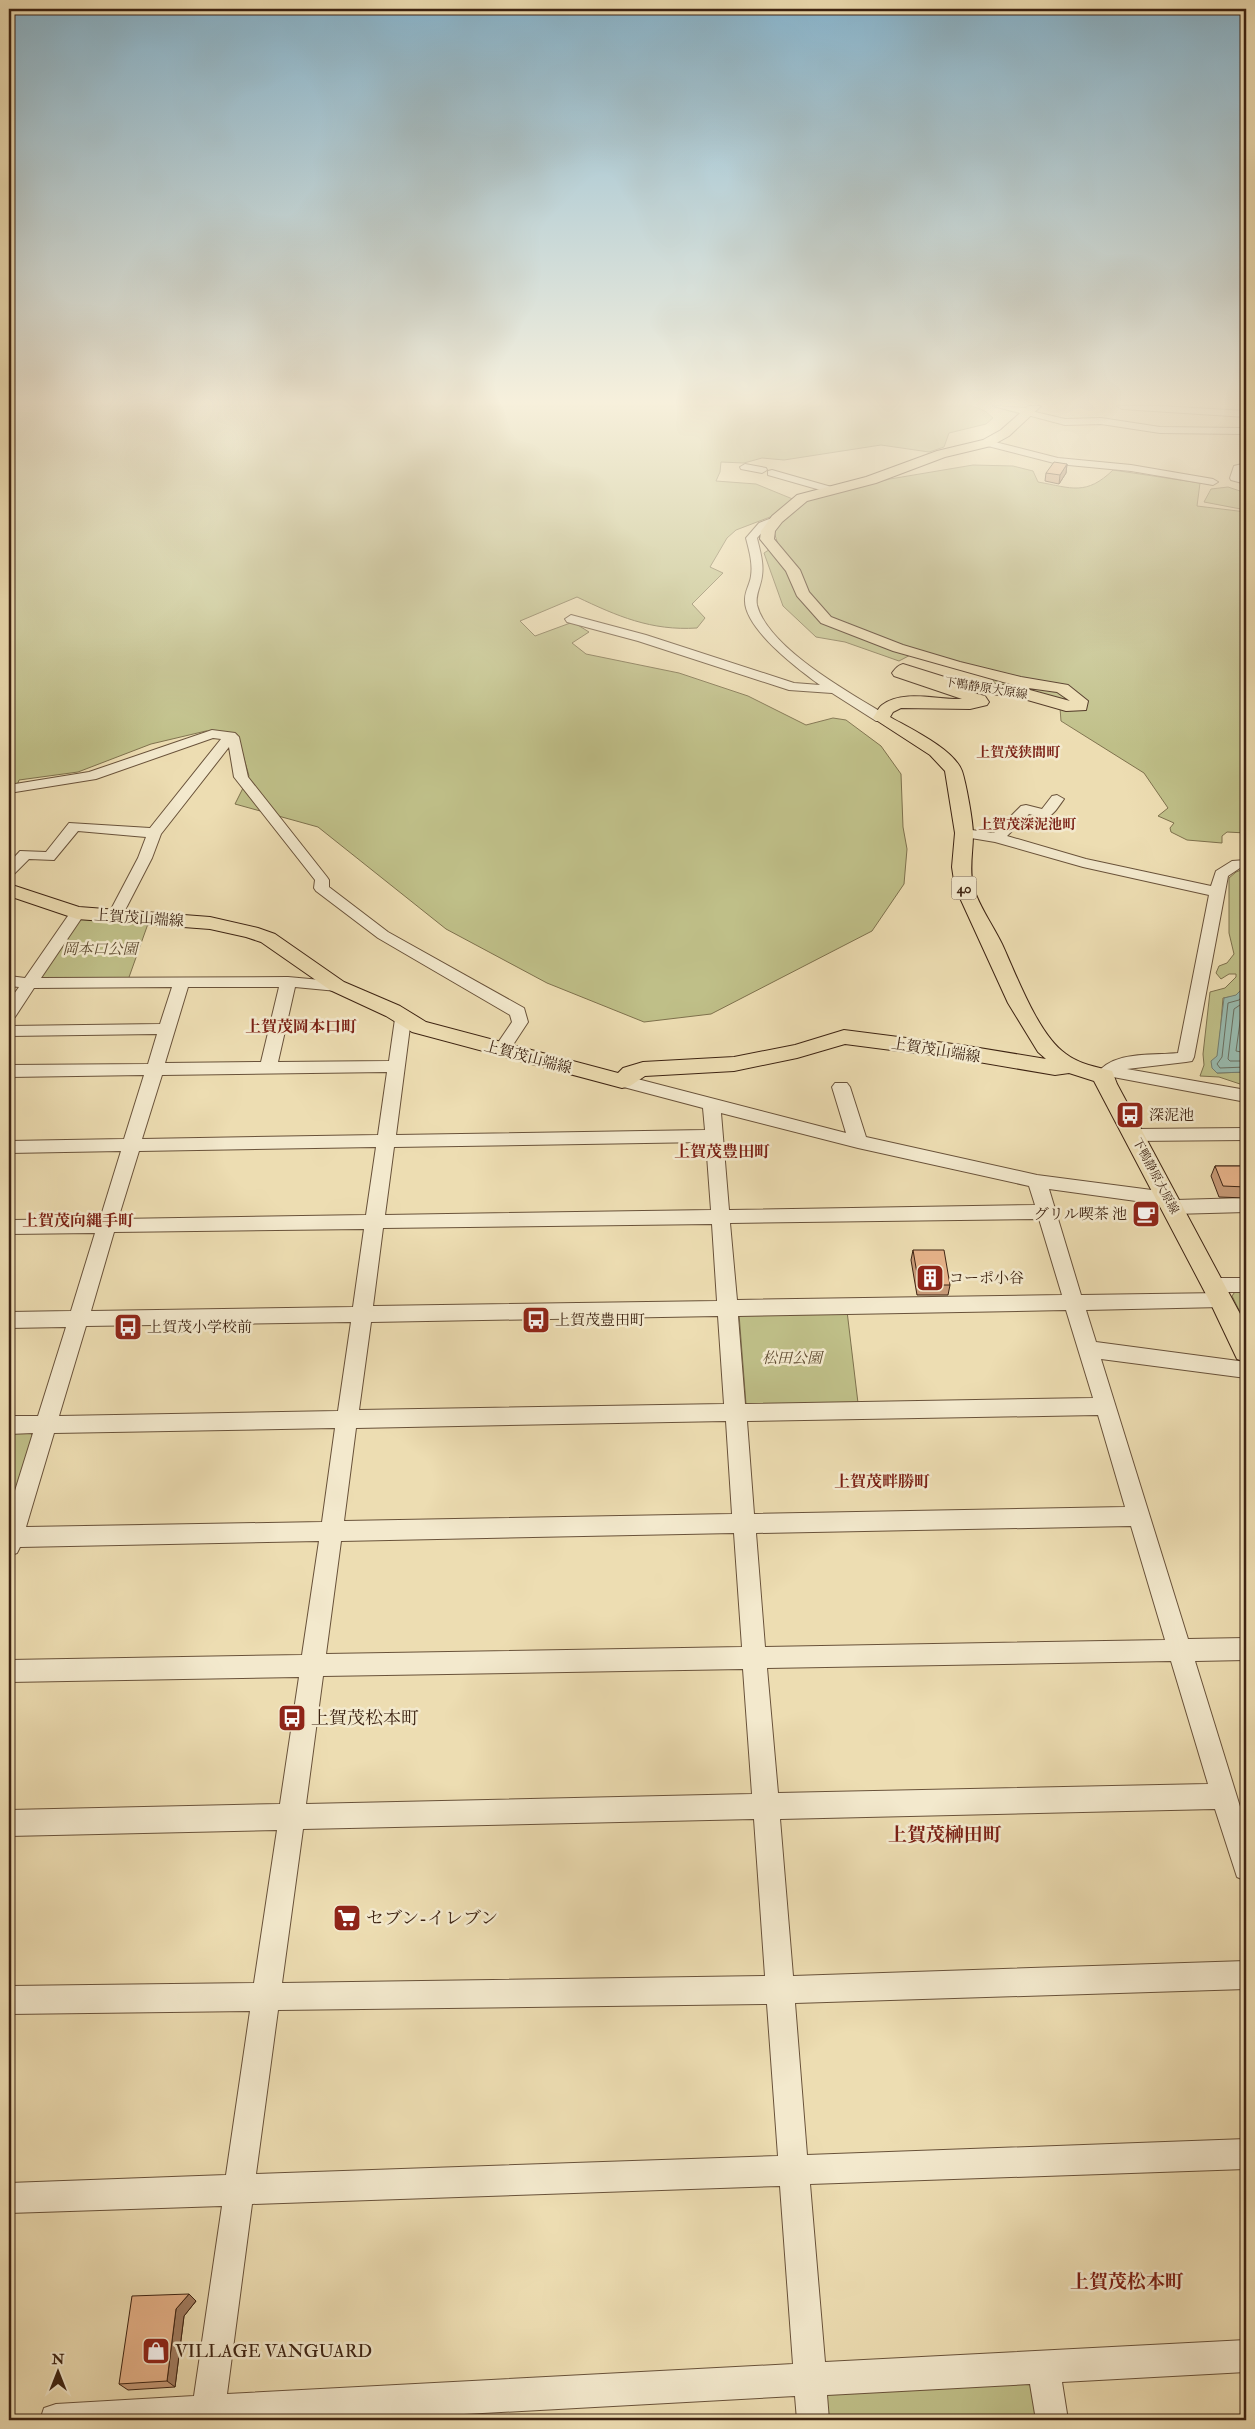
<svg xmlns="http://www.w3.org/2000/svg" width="1255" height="2429" font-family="'IM FELL Double Pica','Noto Serif JP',serif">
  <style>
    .green { fill: #bfbf88; stroke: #7e714d }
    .water { fill: #99bbaf; stroke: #747e70 }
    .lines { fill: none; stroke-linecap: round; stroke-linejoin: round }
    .shore { stroke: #6b6f60; stroke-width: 1 }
    .minor-casing { stroke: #69523a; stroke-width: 2 }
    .major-casing { stroke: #3d2312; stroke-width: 2 }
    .minor { fill: #f3e9cd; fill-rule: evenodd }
    .major { fill: #edddb2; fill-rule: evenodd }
    .wall { fill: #c79a77; stroke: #3d2312 }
    .shaded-wall { fill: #a27d61; stroke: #3d2312 }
    .building { fill: #e7b38a; stroke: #3d2312 }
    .labels { text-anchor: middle; stroke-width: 5; stroke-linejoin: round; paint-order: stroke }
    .far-street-label { font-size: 12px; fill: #3d2312; stroke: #f3e9cd }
    .far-neighbourhood-label { font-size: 14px; font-weight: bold; fill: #7a1f14; stroke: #f3e9cd }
    .shield { fill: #f3e9cd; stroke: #745e4a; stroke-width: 1 }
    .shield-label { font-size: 14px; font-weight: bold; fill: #3d2312 }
    .street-label { font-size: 15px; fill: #3d2312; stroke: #f3e9cd }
    .park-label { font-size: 15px; font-style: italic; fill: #5e4a30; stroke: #f3e9cd }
    .poi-label { font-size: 15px; fill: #3d2312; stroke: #f3e9cd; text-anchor: start }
    .neighbourhood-label { font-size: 16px; font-weight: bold; fill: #7a1f14; stroke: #f3e9cd }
    .near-poi-label { font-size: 18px; fill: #3d2312; stroke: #f3e9cd; text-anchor: start }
    .near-neighbourhood-label { font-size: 19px; font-weight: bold; fill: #7a1f14; stroke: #f3e9cd }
  </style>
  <rect width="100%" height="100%" fill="#edddb2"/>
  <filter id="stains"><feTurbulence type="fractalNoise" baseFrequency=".004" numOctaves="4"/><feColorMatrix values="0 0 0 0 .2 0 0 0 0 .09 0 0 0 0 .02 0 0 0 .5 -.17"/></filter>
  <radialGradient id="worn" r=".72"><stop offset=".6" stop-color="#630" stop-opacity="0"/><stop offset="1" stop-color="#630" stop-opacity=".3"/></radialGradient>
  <path class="green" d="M 9,406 L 972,406 L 985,411 L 993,418 L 986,424 L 949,433 L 944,447 L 929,452 L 881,445 L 784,460 L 762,458 L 744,463 L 721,462 L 720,472 L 716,481 L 756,484 L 795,500 L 791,509 L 736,530 L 727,538 L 710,567 L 723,573 L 692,604 L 705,618 L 697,628 C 651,631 617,616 577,597 L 520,621 L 535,636 L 573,622 L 589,632 L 572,643 L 586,654 L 679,673 L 748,696 L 806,725 L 833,718 L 846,720 L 881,746 L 901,774 L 903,827 L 907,849 L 904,884 L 872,931 L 711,1014 L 644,1022 L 547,983 L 446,929 L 318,827 L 235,804 L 249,776 L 237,734 L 206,731 L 151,744 L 78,772 L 19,780 L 9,808 Z
    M 973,465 L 1013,466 L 1033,471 L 1038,482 C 1072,488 1086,496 1113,470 L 1200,483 L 1197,506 L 1246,512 L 1246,833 L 1227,832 L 1222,836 L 1222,843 L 1187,840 L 1171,832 L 1170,828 L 1174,823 L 1158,816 L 1168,808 L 1144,773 L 1061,721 L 1060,708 L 995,684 L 988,670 L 918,651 L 899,661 L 845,642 L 816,637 L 783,606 L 764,553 L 778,544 L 774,532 L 779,523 L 814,496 L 829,494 L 890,479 Z
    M 1228,487 L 1246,493 L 1246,510 L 1204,502 L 1211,489 Z
    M 1246,868 L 1246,943 L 1243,942 L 1246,960 L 1243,965 L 1246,971 L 1246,985 L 1236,996 L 1223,998 L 1217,1073 L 1246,1072 L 1246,1086 L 1219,1077 L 1200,1076 L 1204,1065 L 1203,1054 L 1210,992 L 1225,988 L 1236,977 L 1236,974 L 1229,974 L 1221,979 L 1216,973 L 1219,966 L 1227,963 L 1234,954 L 1229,933 L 1229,878 L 1236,872 Z
    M 82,916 L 149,921 L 128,980 L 47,981 L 41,976 Z
    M 1237,1289 L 1246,1289 L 1246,1324 L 1232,1296 Z
    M 847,1311 L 858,1403 L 746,1404 L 739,1314 Z
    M 9,1431 L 28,1431 L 36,1439 L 9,1521 Z
    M 1035,2379 L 1042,2420 L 822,2420 L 819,2390 Z"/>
  <path class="water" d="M 1246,985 L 1246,1072 L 1217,1073 L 1212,1068 L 1211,1061 L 1217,1056 L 1224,998 L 1236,995 Z"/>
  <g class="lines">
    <path class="shore" d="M 1246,992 L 1239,1000 L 1228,1003 L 1222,1057 L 1217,1064 L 1220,1068 L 1246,1067
      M 1246,1001 L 1234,1009 L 1228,1059 L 1230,1061 L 1246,1061
      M 1246,1011 L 1241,1015 L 1236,1051 L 1246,1053"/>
    <defs>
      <path id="minor" d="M 993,406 L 1027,408 L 1031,411 L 1065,419 L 1101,418 L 1160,427 L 1242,428 L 1246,432 L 1242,434 L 1160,433 L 1101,424 L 1065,425 Z
        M 1117,406 L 1160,406 L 1246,411 L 1246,417 L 1122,409 Z
        M 987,440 L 1058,458 L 1131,465 L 1213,479 L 1218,482 L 1213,485 L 1131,471 L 1058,464 L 984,445 L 984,441 Z
        M 1246,463 L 1246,469 L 1242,470 L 1241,476 L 1246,478 L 1246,484 L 1231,480 L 1230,478 L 1234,466 Z
        M 745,464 L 766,468 L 767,470 L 762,473 L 741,469 L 740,467 Z
        M 772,470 L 835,488 L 836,490 L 831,493 L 768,475 L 768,471 Z
        M 777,516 L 781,517 L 781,521 L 767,527 L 757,538 C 760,551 764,563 762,576 C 761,586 755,595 757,605 C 768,648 850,693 886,715 L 887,718 L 886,721 L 876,721 L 832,693 L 789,690 L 638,641 L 567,622 L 565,619 L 571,615 L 646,635 L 794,683 L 820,685 C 798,669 743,628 745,599 C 745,591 750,584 751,576 C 753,563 749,550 746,538 L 759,523 Z
        M 212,730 L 235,733 L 239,737 L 248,777 L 327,877 L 329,880 L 329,887 L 388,932 L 524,1008 L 528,1022 L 507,1054 L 495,1054 L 493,1050 L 512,1022 L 510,1015 L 378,938 L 316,891 L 314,888 L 315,880 L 234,777 L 229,747 L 161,834 L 152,858 L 121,918 L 111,918 L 108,915 L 138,858 L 146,837 L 78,831 L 54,860 L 29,859 L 14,874 L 9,875 L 9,863 L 20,851 L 46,852 L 69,823 L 150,828 L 221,739 L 213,738 L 96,779 L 9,793 L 9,785 L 89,772 Z
        M 1057,795 L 1064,799 C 1051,817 1051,820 1029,814 L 1007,836 L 1086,859 L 1211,886 L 1216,871 L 1232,861 L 1246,860 L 1246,868 L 1240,868 L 1228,876 L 1194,1057 L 1192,1061 L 1186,1062 L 1127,1069 L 1246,1090 L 1246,1102 L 1113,1077 L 1104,1082 L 1098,1080 L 1095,1076 C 1112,1050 1152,1056 1178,1053 L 1209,895 L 1083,867 L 995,842 L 959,836 L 957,833 L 964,829 L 994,833 L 1021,806 L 1026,805 L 1042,809 L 1052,796 Z
        M 77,908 L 85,913 L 41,978 L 288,977 L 343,982 L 345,986 L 343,990 L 337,991 L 295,987 L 278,1062 L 389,1061 L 395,1019 L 397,1015 L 409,1015 L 411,1019 L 396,1135 L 705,1130 L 703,1108 L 616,1085 L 613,1081 L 616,1077 L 622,1075 L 846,1133 L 832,1087 L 835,1083 L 847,1083 L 850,1087 L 866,1137 L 1037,1175 L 1167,1192 L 1174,1194 L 1176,1200 L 1246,1198 L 1246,1212 L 1173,1214 L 1166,1212 L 1165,1205 L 1049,1189 L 1081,1295 L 1222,1293 L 1229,1295 L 1232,1300 L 1229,1305 L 1222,1307 L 1086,1310 L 1096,1342 L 1246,1362 L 1246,1378 L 1101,1359 L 1188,1639 L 1246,1638 L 1246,1660 L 1195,1661 L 1246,1826 L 1246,1881 L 1237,1877 L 1215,1809 L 780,1819 L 793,1976 L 1246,1961 L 1246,1989 L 795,2003 L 807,2155 L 1246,2139 L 1246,2169 L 810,2184 L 825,2362 L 1246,2340 L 1246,2372 L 1062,2382 L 1068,2420 L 1036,2420 L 1030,2384 L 827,2395 L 829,2420 L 797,2420 L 795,2396 L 355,2420 L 40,2420 L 44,2408 L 56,2404 L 194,2396 L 222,2206 L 9,2213 L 9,2183 L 226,2175 L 250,2011 L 9,2014 L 9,1986 L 254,1983 L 277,1830 L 9,1836 L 9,1810 L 280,1804 L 299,1677 L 9,1682 L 9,1660 L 302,1655 L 319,1541 L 20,1547 L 17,1553 L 9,1556 L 9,1510 L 33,1433 L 9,1434 L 9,1416 L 38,1416 L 66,1327 L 9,1328 L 9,1312 L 71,1311 L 95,1233 L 9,1234 L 9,1220 L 100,1219 L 121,1151 L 9,1153 L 9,1141 L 124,1139 L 144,1075 L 9,1077 L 9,1065 L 148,1064 L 157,1034 L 9,1036 L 9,1026 L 160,1024 L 172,987 L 34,988 L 15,1017 L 9,1018 L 9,1001 L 19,987 L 9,986 L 9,976 L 25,978 L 72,910 ZM 188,987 L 279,987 L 261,1062 L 165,1063 ZM 387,1072 L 378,1135 L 142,1139 L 162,1075 ZM 721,1113 L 858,1148 L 1029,1186 L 1035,1205 L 729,1210 ZM 706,1142 L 711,1210 L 385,1215 L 394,1147 ZM 376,1147 L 366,1215 L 118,1219 L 139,1151 ZM 1039,1219 L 1062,1295 L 737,1300 L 730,1223 ZM 712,1224 L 717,1301 L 373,1306 L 383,1228 ZM 364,1229 L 353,1307 L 91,1311 L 114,1232 ZM 1066,1310 L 1093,1398 L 745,1404 L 738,1316 ZM 718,1316 L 724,1404 L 359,1410 L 371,1322 ZM 351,1322 L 338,1411 L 59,1416 L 86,1326 ZM 1098,1415 L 1125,1507 L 754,1514 L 747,1421 ZM 726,1421 L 732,1514 L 344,1521 L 356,1428 ZM 335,1428 L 322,1522 L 26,1527 L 54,1433 ZM 1131,1526 L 1165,1640 L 765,1647 L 756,1533 ZM 734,1533 L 742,1647 L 326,1654 L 341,1541 ZM 1171,1661 L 1208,1784 L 778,1793 L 767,1668 ZM 743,1669 L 752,1794 L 306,1804 L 323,1676 ZM 754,1819 L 765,1976 L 282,1983 L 303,1829 ZM 767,2004 L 778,2156 L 256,2174 L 278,2010 ZM 780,2186 L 793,2364 L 227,2394 L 252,2204 Z
        M 1246,1128 L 1246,1140 L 1134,1141 L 1128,1139 L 1125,1135 L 1128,1131 L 1134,1129 Z
        M 1214,1278 L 1246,1278 L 1246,1292 L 1214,1292 L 1207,1290 L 1204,1285 L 1207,1280 Z"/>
      <path id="major" d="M 1028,406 L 1041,406 L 1009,436 L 991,446 L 945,457 L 876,483 L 807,501 L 782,522 L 775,531 L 774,539 L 800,570 L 809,592 L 831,617 L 903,645 L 960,662 L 1021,677 L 1068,685 L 1088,701 L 1086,710 L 1066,711 L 1017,697 L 966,691 L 985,696 L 989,702 L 987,705 L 970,709 L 901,708 L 893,712 L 890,717 C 909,728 954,749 962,771 C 966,783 973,821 973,834 C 973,852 969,868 973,886 C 979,907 993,925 1002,944 C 1016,974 1038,1035 1066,1054 C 1079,1064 1096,1067 1112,1071 L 1117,1084 L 1246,1325 L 1246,1362 L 1237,1359 L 1209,1300 L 1094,1081 L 1069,1073 L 1055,1075 L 961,1059 L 845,1044 L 797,1058 L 734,1071 L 645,1076 L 630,1086 L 622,1088 L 412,1032 L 386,1016 L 330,990 L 261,942 L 246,937 L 210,929 L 77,919 L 9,896 L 9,884 L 79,907 L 210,917 L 258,928 L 275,934 L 344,982 L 400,1006 L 426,1022 L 618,1073 L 623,1068 L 643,1062 L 734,1057 L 795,1045 L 844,1030 L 961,1045 L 1046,1059 L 1038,1052 L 1008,1003 L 955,887 L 952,867 L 955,833 L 945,771 L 930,755 L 873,718 C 876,714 878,708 882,705 C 903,689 938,700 962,699 L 894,676 L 892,673 C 896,668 897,666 903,664 L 951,679 L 1019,687 L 1070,701 L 1057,692 L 1021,687 L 893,651 L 821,623 L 797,596 L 786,571 L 760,539 L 761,531 L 772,516 L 797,495 L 866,477 L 937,451 L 983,440 L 1001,430 Z"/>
    </defs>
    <use href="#minor" class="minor-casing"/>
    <use href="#major" class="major-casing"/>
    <use href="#minor" class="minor"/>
    <use href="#major" class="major"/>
  </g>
  <path class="wall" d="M 1067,464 L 1066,473 L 1059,484 L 1045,481 L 1046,473 Z
    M 1215,1166 L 1246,1166 L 1246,1198 L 1219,1197 L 1211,1176 Z
    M 913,1250 L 950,1285 L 948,1295 L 917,1295 L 911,1260 Z
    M 196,2301 L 184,2316 L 175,2387 L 128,2390 L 119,2384 Z"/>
  <path class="shaded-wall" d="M 1067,464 L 1066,473 L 1059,484 L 1060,475 Z
    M 189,2294 L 196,2301 L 184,2316 L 175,2387 L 167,2381 L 176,2309 Z"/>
  <path class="building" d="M 1054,462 L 1067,464 L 1060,475 L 1046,473 Z
    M 1215,1166 L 1246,1166 L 1246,1187 L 1223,1186 Z
    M 913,1250 L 944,1250 L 950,1285 L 919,1285 Z
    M 189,2294 L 176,2309 L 167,2381 L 119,2384 L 132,2296 Z"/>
  <linearGradient id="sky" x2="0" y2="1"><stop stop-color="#88b7d1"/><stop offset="0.54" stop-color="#f7f0dc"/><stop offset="1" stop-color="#f7f0dc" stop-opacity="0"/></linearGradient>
  <rect width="1255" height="746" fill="url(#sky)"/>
  <defs>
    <symbol id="bus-square" viewBox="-11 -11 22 22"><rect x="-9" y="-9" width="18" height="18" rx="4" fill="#8f2418" stroke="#f3e9cd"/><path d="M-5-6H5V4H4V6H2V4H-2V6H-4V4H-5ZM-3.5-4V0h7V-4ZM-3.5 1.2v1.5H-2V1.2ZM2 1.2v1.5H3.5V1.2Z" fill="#fff"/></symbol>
    <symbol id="cafe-square" viewBox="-11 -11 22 22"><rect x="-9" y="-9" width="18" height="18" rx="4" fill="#8f2418" stroke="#f3e9cd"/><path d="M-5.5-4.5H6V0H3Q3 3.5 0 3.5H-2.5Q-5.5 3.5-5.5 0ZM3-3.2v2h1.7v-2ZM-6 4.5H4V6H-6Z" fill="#fff"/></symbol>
    <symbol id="building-square" viewBox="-11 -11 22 22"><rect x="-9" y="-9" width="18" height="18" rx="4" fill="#8f2418" stroke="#f3e9cd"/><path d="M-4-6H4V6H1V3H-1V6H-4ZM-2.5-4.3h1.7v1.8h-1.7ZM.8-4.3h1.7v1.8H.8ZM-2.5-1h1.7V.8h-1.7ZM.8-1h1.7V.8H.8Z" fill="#fff"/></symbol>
    <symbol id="supermarket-square" viewBox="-11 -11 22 22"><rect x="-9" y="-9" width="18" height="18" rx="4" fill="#8f2418" stroke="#f3e9cd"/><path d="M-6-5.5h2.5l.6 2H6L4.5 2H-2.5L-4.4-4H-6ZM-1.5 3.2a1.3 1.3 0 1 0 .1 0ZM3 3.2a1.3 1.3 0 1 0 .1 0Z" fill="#fff"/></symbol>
    <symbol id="shop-square" viewBox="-11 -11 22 22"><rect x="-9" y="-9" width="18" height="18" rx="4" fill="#8f2418" stroke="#f3e9cd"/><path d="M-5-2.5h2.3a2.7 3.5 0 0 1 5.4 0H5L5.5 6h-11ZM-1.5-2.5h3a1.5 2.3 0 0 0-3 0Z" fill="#fff"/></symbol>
  </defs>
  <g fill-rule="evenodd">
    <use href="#bus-square" x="1114" y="1099" width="32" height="32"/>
    <use href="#cafe-square" x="1130" y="1198" width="32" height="32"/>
    <use href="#building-square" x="914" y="1262" width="32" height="32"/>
    <use href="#bus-square" x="520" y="1304" width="32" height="32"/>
    <use href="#bus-square" x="112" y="1311" width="32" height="32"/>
    <use href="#bus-square" x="276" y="1702" width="32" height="32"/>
    <use href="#supermarket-square" x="331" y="1902" width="32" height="32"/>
    <use href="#shop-square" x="140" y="2335" width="32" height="32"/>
  </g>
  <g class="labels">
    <g class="far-street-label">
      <text transform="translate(986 688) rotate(9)" y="4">下鴨静原大原線</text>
      <text transform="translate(1156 1176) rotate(62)" y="4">下鴨静原大原線</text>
    </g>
    <g class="far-neighbourhood-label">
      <text x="1018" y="757">上賀茂狭間町</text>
      <text x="1027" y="829">上賀茂深泥池町</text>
    </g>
    <rect class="shield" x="951.5" y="876.5" width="25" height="23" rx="4"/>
    <g class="shield-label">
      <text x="964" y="893">40</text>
    </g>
    <g class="street-label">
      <text transform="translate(139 918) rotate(4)" y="5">上賀茂山端線</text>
      <text transform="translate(936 1050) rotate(9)" y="5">上賀茂山端線</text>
      <text transform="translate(528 1057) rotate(15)" y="5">上賀茂山端線</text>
    </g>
    <g class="park-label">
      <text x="100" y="954">岡本口公園</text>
      <text x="792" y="1363">松田公園</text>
    </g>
    <g class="poi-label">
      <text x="1149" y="1120">深泥池</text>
      <text x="1127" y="1219" text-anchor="end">グリル喫茶 池</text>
      <text x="949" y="1283">コーポ小谷</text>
      <text x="555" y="1325">上賀茂豊田町</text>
      <text x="147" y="1332">上賀茂小学校前</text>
    </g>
    <g class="neighbourhood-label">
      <text x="301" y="1032">上賀茂岡本口町</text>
      <text x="722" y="1157">上賀茂豊田町</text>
      <text x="78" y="1226">上賀茂向縄手町</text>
      <text x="882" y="1487">上賀茂畔勝町</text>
    </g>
    <g class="near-poi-label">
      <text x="311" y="1724">上賀茂松本町</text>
      <text x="366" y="1924">セブン-イレブン</text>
      <text x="175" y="2357">VILLAGE VANGUARD</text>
    </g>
    <g class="near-neighbourhood-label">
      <text x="945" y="1841">上賀茂榊田町</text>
      <text x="1127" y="2288">上賀茂松本町</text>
    </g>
  </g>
  <rect width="1255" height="2429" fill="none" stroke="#edddb2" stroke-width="30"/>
  <rect x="10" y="10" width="1235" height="2409" fill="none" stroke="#3d2312" stroke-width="2.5"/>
  <rect x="15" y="15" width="1225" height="2399" fill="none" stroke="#3d2312"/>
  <g transform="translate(58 2372)" stroke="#f3e9cd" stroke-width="4" paint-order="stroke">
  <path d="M0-4L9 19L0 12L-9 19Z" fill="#3d2312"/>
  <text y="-8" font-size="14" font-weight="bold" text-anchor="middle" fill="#3d2312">N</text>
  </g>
  <rect width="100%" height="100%" filter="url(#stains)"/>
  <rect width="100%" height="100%" fill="url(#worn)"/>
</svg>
